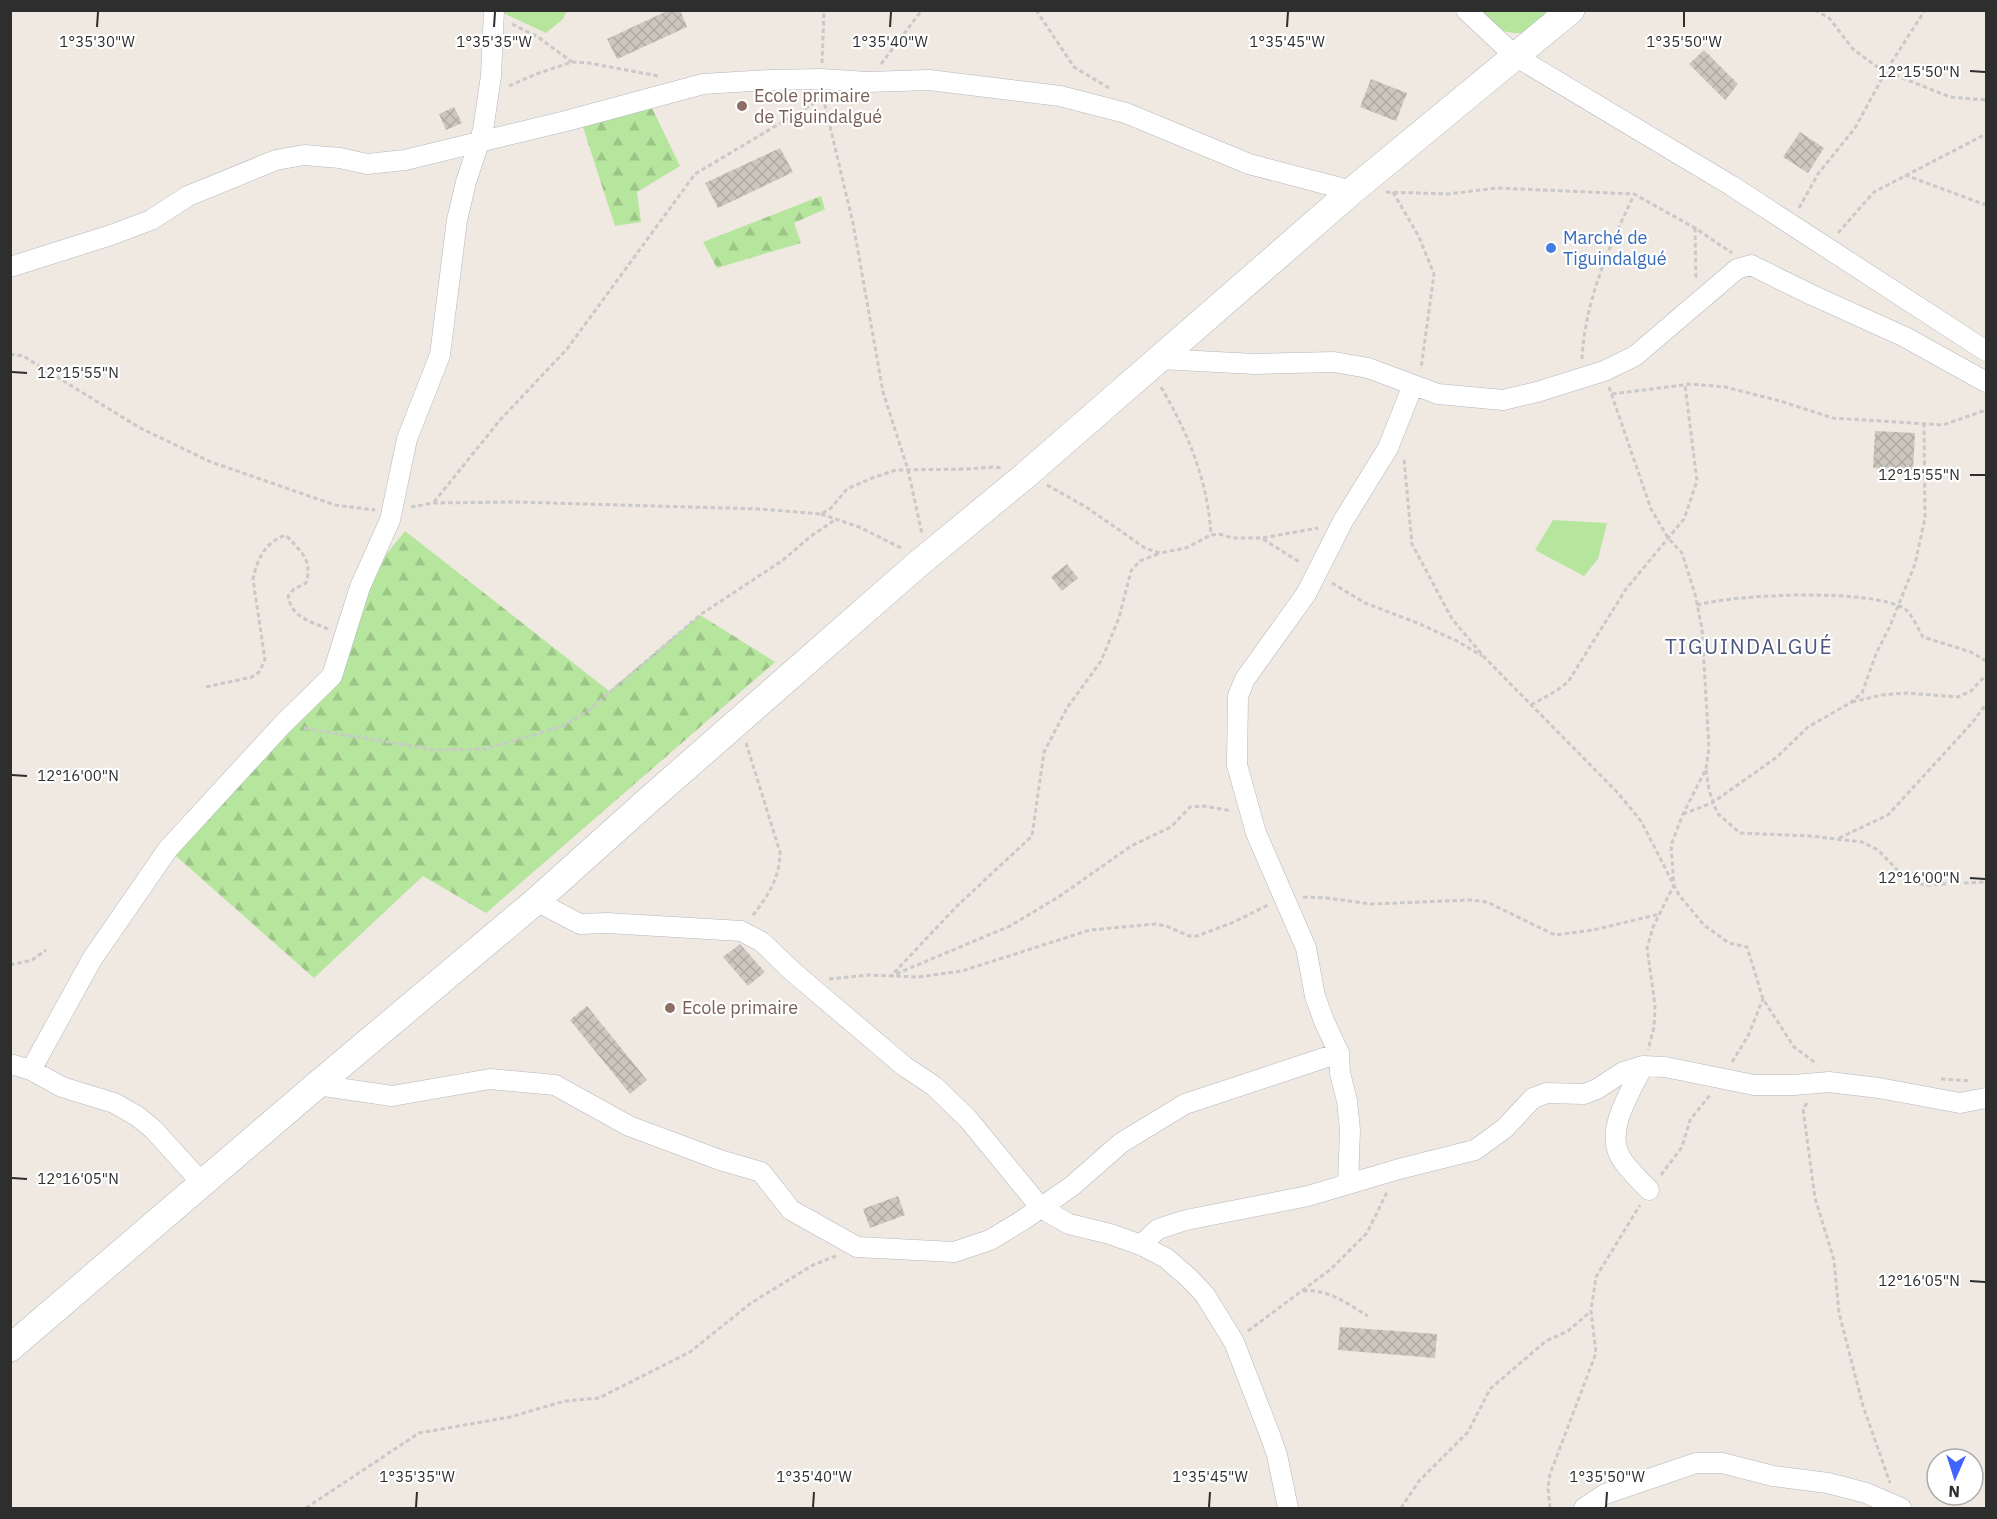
<svg xmlns="http://www.w3.org/2000/svg" width="1997" height="1519" font-family="'IBM Plex Sans',sans-serif">
  <style>
    .grass { fill: #b6e59e }
    .forest { fill: url(#forest-firs) }
    .building { fill: url(#building-cross-hatch) }
    .lines { fill: none; stroke-linecap: round; stroke-linejoin: round }
    .street-casing { stroke: #b4b7c1; stroke-width: 21 }
    .secondary-casing { stroke: #b4b7c1; stroke-width: 28 }
    .path { stroke: #c9c9c9; stroke-width: 3; stroke-dasharray: 4.5 3; stroke-linecap: butt }
    .street { stroke: #fff; stroke-width: 20 }
    .secondary { stroke: #fff; stroke-width: 27 }
    .ticks { fill: none; stroke: #2e2e2e; stroke-width: 2 }
    .education-dot { fill: #8d6e63; stroke: #fff; stroke-width: 2 }
    .shop-dot { fill: #3f7fe0; stroke: #fff; stroke-width: 2 }
    .labels { text-anchor: middle; stroke-width: 4.5; stroke-linejoin: round; paint-order: stroke }
    .education-label { font-size: 18px; fill: #785e54; stroke: #fff; text-anchor: start }
    .shop-label { font-size: 18px; fill: #366cbe; stroke: #fff; text-anchor: start }
    .quarter-label { font-size: 21px; letter-spacing: 1.5px; fill: #4d5680; stroke: #fff }
    .ticks-label { font-size: 15px; text-anchor: middle; fill: #2e2e2e; stroke: #fff; stroke-width: 4.5; stroke-linejoin: round; paint-order: stroke }
  </style>
  <defs>
    <pattern id="forest-firs" width="22" height="20" patternUnits="userSpaceOnUse" patternTransform="scale(1.5)"><rect width="22" height="20" fill="#b6e59e"/><path d="M5 1l3.5 6h-7zM16 11l3.5 6h-7z" fill="#9dc588"/></pattern>
    <pattern id="building-cross-hatch" width="8" height="8" patternUnits="userSpaceOnUse" patternTransform="scale(1.5)"><rect width="8" height="8" fill="#cbc7bf"/><path d="M0 0l8 8M0 8l8-8" fill="none" stroke="#afaba4"/></pattern>
  </defs>
  <rect width="100%" height="100%" fill="#efe9e1"/>
  <path class="grass" d="M 499,11 L 567,11 L 563,19 L 546,33 Z
    M 1466,11 L 1551,11 L 1528,33 L 1514,33 L 1482,27 Z
    M 1553,520 L 1607,523 L 1598,559 L 1584,576 L 1535,550 Z"/>
  <path class="forest" d="M 650,104 L 680,166 L 637,192 L 641,222 L 615,226 L 581,121 Z
    M 821,196 L 825,209 L 794,223 L 801,243 L 717,268 L 703,242 Z
    M 405,531 L 609,691 L 700,615 L 775,662 L 486,913 L 423,876 L 314,978 L 168,849 L 332,676 L 360,587 Z"/>
  <path class="building" d="M 669,10 L 680,10 L 687,27 L 617,59 L 607,39 Z
    M 1704,50 L 1738,84 L 1725,100 L 1689,64 Z
    M 1371,79 L 1407,93 L 1396,121 L 1360,107 Z
    M 454,107 L 462,123 L 446,130 L 439,114 Z
    M 1800,132 L 1824,148 L 1808,173 L 1783,157 Z
    M 780,148 L 793,172 L 718,208 L 705,183 Z
    M 1875,431 L 1915,433 L 1913,470 L 1873,468 Z
    M 1067,564 L 1078,578 L 1062,591 L 1051,577 Z
    M 740,944 L 765,972 L 748,986 L 723,957 Z
    M 587,1006 L 647,1080 L 630,1094 L 570,1020 Z
    M 898,1196 L 905,1215 L 870,1228 L 863,1209 Z
    M 1340,1327 L 1437,1334 L 1435,1358 L 1338,1350 Z"/>
  <g class="lines">
    <defs>
      <path id="street" d="M 1466,10 L 1515,56 L 1732,186 L 1986,351
        M 10,267 L 111,235 L 151,220 L 188,196 L 276,160 L 304,155 L 340,158 L 367,164 L 405,160 L 566,121 L 703,84 L 769,80 L 821,79 L 867,82 L 929,80 L 1060,96 L 1126,113 L 1249,164 L 1352,191
        M 1159,359 L 1255,364 L 1334,362 L 1368,368 L 1438,394 L 1503,400 L 1537,392 L 1604,371 L 1635,356 L 1737,269 L 1751,265 L 1812,295 L 1905,337 L 1986,382
        M 536,901 L 580,924 L 607,923 L 741,931 L 762,942 L 792,971 L 904,1066 L 934,1086 L 968,1119 L 1041,1208 L 1069,1224 L 1110,1234 L 1141,1245 L 1166,1258 L 1189,1278 L 1205,1295 L 1234,1342 L 1270,1435 L 1277,1455 L 1288,1508
        M 10,1064 L 31,1070 L 62,1087 L 114,1103 L 137,1116 L 153,1129 L 202,1183
        M 1643,1066 C 1631,1091 1604,1131 1621,1158 C 1628,1170 1640,1180 1649,1190
        M 31,1070 L 92,959 L 168,849 L 282,725 L 332,676 L 360,587 L 390,520 L 407,439 L 440,355 L 457,220 L 466,182 L 483,130 L 491,76 L 494,10
        M 317,1085 L 392,1096 L 490,1079 L 555,1085 L 629,1126 L 720,1160 L 761,1172 L 791,1210 L 857,1247 L 954,1252 L 990,1240 L 1023,1220 L 1072,1186 L 1121,1143 L 1185,1104 L 1339,1053
        M 1348,1184 L 1350,1130 L 1347,1101 L 1340,1073 L 1339,1053 L 1324,1021 L 1315,996 L 1306,948 L 1256,833 L 1237,765 L 1238,696 L 1245,679 L 1306,594 L 1343,521 L 1388,448 L 1413,385
        M 1141,1245 L 1158,1229 L 1186,1220 L 1308,1196 L 1399,1169 L 1475,1150 L 1505,1128 L 1533,1098 L 1547,1093 L 1584,1094 L 1597,1089 L 1623,1072 L 1643,1066 L 1665,1067 L 1754,1085 L 1794,1085 L 1829,1082 L 1879,1088 L 1960,1103 L 1986,1098
        M 1584,1508 L 1605,1494 L 1696,1463 L 1722,1463 L 1773,1476 L 1828,1483 L 1866,1493 L 1901,1508"/>
      <path id="secondary" d="M 10,1348 L 317,1085 L 536,901 L 652,797 L 918,564 L 1027,474 L 1352,191 L 1571,10"/>
    </defs>
    <use href="#street" class="street-casing"/>
    <use href="#secondary" class="secondary-casing"/>
    <path class="path" d="M 1036,10 L 1074,67 L 1109,88
      M 1815,10 L 1829,18 L 1853,49 L 1880,69 L 1950,97 L 1986,100
      M 512,24 L 538,37 L 572,62
      M 822,63 L 824,10
      M 881,64 L 922,10
      M 509,86 L 536,74 L 572,62 L 589,63 L 658,76
      M 823,97 L 853,223 L 883,392 L 908,470 L 922,534
      M 1905,175 L 1986,205
      M 1386,192 L 1448,194 L 1497,188 L 1634,194 L 1695,228 L 1732,253
      M 1393,192 L 1419,237 L 1434,274 L 1421,369
      M 1799,208 L 1818,174 L 1855,128 L 1886,71 L 1925,10
      M 1695,228 L 1696,280
      M 1838,233 L 1874,192 L 1986,134
      M 10,354 L 23,356 L 140,428 L 211,462 L 335,505 L 375,510
      M 1582,359 C 1585,300 1609,247 1634,195
      M 1161,387 C 1188,433 1208,481 1211,535
      M 1609,387 L 1651,509 L 1668,538 L 1682,553 L 1695,594 L 1702,629 L 1709,748 L 1706,769 L 1683,814 L 1671,845 L 1674,885 L 1653,927 L 1647,948 L 1655,1005 L 1654,1027 L 1648,1050
      M 1612,394 L 1691,384 L 1725,387 L 1780,401 L 1833,418 L 1943,425 L 1986,410
      M 1404,460 L 1412,544 L 1452,619 L 1485,658 L 1617,792 L 1641,821 L 1679,895 L 1704,925 L 1729,943 L 1747,947 L 1763,999 L 1794,1047 L 1817,1064
      M 1047,485 L 1086,507 L 1145,548 L 1160,553 L 1186,548 L 1211,535 L 1219,534 L 1232,538 L 1262,538 L 1318,528
      M 434,502 L 500,420 L 567,349 L 695,174 L 821,99
      M 411,507 L 433,503 L 515,502 L 761,509 L 821,514 L 831,508 L 847,489 L 872,478 L 896,470 L 969,469 L 994,467 L 1002,468
      M 821,514 L 859,527 L 903,549
      M 1263,539 L 1301,563
      M 1158,554 L 1140,561 L 1131,571 L 1119,618 L 1101,661 L 1067,708 L 1044,752 L 1032,836 L 957,906 L 891,976 L 1010,926 L 1060,896 L 1131,846 L 1171,827 L 1190,807 L 1204,806 L 1232,811
      M 1332,583 L 1365,603 L 1420,624 L 1457,641 L 1482,656
      M 1697,605 C 1737,594 1871,588 1905,609 C 1912,614 1918,629 1923,637 L 1971,652 L 1986,661
      M 206,687 L 252,677 L 259,672 L 265,660 L 253,579 C 257,559 266,541 286,535 C 301,552 313,560 306,583 L 294,589 L 288,596 C 292,618 310,621 328,629
      M 1852,702 L 1882,695 L 1907,693 L 1958,697 L 1971,691 L 1986,675
      M 1531,705 L 1556,691 L 1568,682 L 1626,589 L 1684,519 L 1697,481 L 1685,385
      M 304,728 L 436,750 L 486,749 L 563,726 L 588,711 L 700,615 L 783,560 L 811,536 L 836,519
      M 746,743 L 780,852 C 780,879 767,897 751,918
      M 1706,770 L 1709,790 L 1717,813 L 1740,833 L 1810,836 L 1862,842 L 1878,850 L 1908,881 L 1925,885 L 1986,882
      M 1683,814 L 1712,803 L 1777,757 L 1808,727 L 1850,703 L 1862,693 L 1876,654 L 1890,626 L 1915,564 L 1925,518 L 1924,424
      M 1839,838 L 1888,815 L 1972,723 L 1986,704
      M 1303,897 L 1327,898 L 1371,904 L 1470,900 L 1487,902 L 1555,935 L 1593,930 L 1660,914
      M 10,965 L 32,960 L 46,950
      M 829,979 L 869,975 L 918,977 L 962,971 L 1090,930 L 1155,924 L 1166,926 L 1189,936 L 1197,936 L 1234,922 L 1268,905
      M 1732,1062 L 1748,1036 L 1763,999
      M 1941,1079 L 1970,1081
      M 1807,1103 L 1803,1109 L 1815,1198 L 1834,1260 L 1839,1313 L 1863,1406 L 1890,1483
      M 1661,1175 L 1682,1147 L 1690,1120 L 1710,1095
      M 1303,1291 C 1327,1288 1348,1304 1368,1316
      M 1248,1331 L 1331,1269 L 1367,1233 L 1387,1192
      M 306,1508 L 419,1433 L 510,1417 L 565,1401 L 599,1398 L 690,1352 L 751,1303 L 813,1265 L 836,1256
      M 1401,1508 L 1419,1481 L 1468,1432 L 1490,1389 L 1546,1341 L 1568,1331 L 1591,1311
      M 1550,1508 L 1548,1488 L 1550,1474 L 1596,1353 L 1591,1311 L 1596,1277 L 1640,1205"/>
    <use href="#street" class="street"/>
    <use href="#secondary" class="secondary"/>
  </g>
  <path class="ticks" d="M 97,27 L 98,12M 494,27 L 495,12M 890,27 L 891,12M 1287,27 L 1288,12M 1684,27 L 1684,12M 1970,71 L 1985,72M 12,372 L 27,373M 1970,475 L 1985,475M 12,775 L 27,776M 1970,878 L 1985,879M 12,1178 L 27,1179M 1970,1281 L 1985,1282M 416,1507 L 417,1492M 813,1507 L 814,1492M 1209,1507 L 1210,1492M 1606,1507 L 1607,1492"/>
  <g class="education-dot">
    <circle cx="742" cy="106" r="6"/>
    <circle cx="670" cy="1008" r="6"/>
  </g>
  <circle class="shop-dot" cx="1551" cy="248" r="6"/>
  <g class="labels">
    <g class="education-label">
      <text x="754" y="102">Ecole primaire<tspan x="754" dy="21">de Tiguindalgué</tspan></text>
      <text x="682" y="1014">Ecole primaire</text>
    </g>
    <g class="shop-label">
      <text x="1563" y="244">Marché de<tspan x="1563" dy="21">Tiguindalgué</tspan></text>
    </g>
    <g class="quarter-label">
      <text x="1749" y="654">TIGUINDALGUÉ</text>
    </g>
  </g>
  <g class="ticks-label">
    <text x="97" y="47">1°35'30"W</text>
    <text x="494" y="47">1°35'35"W</text>
    <text x="890" y="47">1°35'40"W</text>
    <text x="1287" y="47">1°35'45"W</text>
    <text x="1684" y="47">1°35'50"W</text>
    <text x="1919" y="77">12°15'50"N</text>
    <text x="78" y="378">12°15'55"N</text>
    <text x="1919" y="480">12°15'55"N</text>
    <text x="78" y="781">12°16'00"N</text>
    <text x="1919" y="883">12°16'00"N</text>
    <text x="78" y="1184">12°16'05"N</text>
    <text x="1919" y="1286">12°16'05"N</text>
    <text x="417" y="1482">1°35'35"W</text>
    <text x="814" y="1482">1°35'40"W</text>
    <text x="1210" y="1482">1°35'45"W</text>
    <text x="1607" y="1482">1°35'50"W</text>
  </g>
  <rect width="1997" height="1519" fill="none" stroke="#2e2e2e" stroke-width="24"/>
  <g transform="translate(1955 1477) rotate(183)"><circle r="28" fill="#ffffff" stroke="#ababab" stroke-width="1.5"/>
  <path d="M0-4.5L10 22L0 15L-10 22Z" fill="#4264fb"/>
  <text y="-9" font-size="16" font-weight="bold" text-anchor="middle" fill="#2e2e2e">N</text>
  </g>
</svg>
